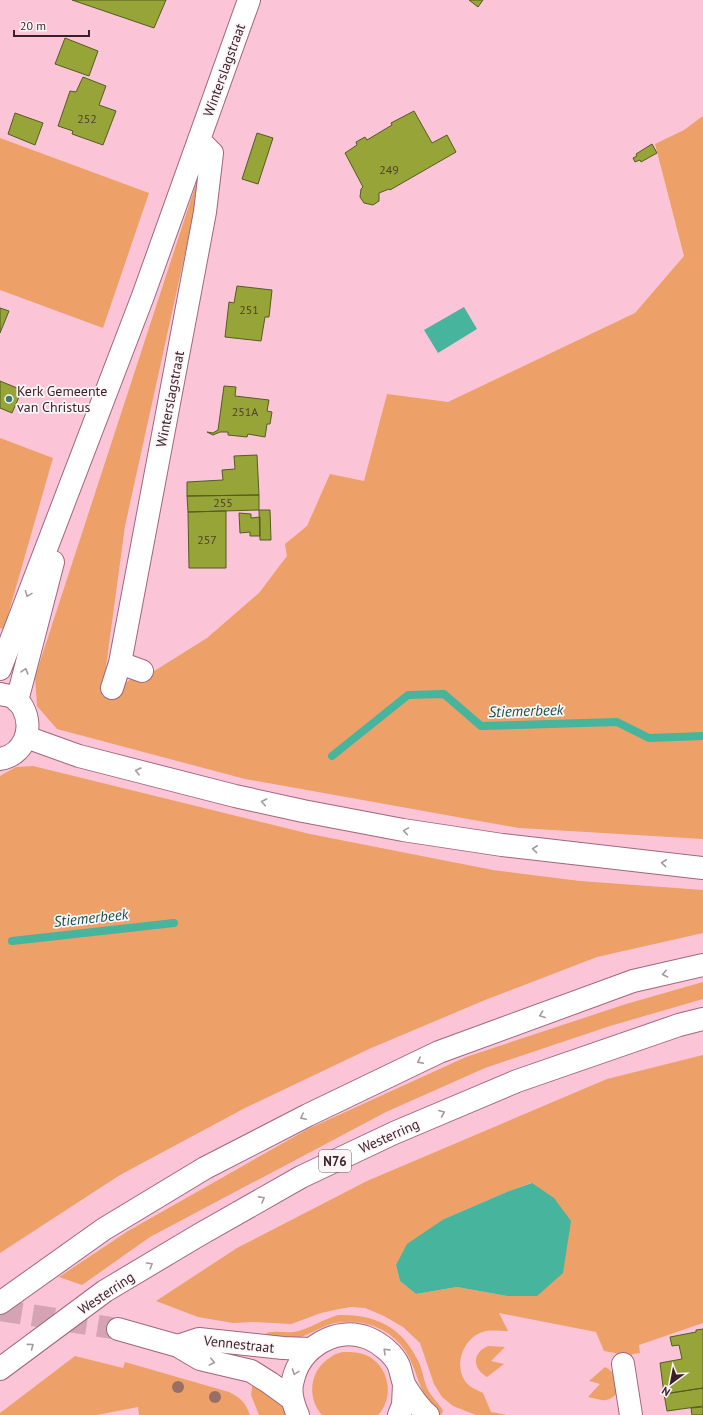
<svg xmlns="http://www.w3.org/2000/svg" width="703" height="1415" font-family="'PT Sans',sans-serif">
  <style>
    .green { fill: #eda067; fill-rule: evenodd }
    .water { fill: #47b49d }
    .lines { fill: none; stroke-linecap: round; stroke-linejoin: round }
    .stream { stroke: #47b49d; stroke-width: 8 }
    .building { fill: #96a438; stroke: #545c21 }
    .tertiary-tunnel { stroke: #d4a4b4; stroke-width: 22; stroke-dasharray: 22 11; stroke-linecap: butt }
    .minor-casing { stroke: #a2657c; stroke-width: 24 }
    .tertiary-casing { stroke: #a2657c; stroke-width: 24 }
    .trunk-casing { stroke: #a2657c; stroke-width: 24 }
    .minor { stroke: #fff; stroke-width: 22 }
    .tertiary { stroke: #fff; stroke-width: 22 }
    .trunk { stroke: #fff; stroke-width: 22 }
    .tree { fill: #996e67 }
    .oneway { stroke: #a59a9e }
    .poi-dot { fill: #397b6c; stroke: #fcf5f7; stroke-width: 1.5 }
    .labels { text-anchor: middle; stroke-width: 3.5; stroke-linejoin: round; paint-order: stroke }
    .number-label { font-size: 12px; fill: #50402c }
    .shield { fill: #fcf5f7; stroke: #735f66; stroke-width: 1 }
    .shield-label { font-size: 13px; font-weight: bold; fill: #381f28 }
    .street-label { font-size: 14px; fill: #381f28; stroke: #fcf5f7 }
    .poi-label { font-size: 14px; fill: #381f28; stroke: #fcf5f7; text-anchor: start }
    .water-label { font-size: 15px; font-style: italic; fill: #145145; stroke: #fcf5f7 }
  </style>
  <rect width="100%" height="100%" fill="#fbc5d7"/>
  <path class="green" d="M 703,116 L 703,839 L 519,828 L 245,779 L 57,729 L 37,706 L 35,677 L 197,181 L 195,208 L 125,526 L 102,696 L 118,698 L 124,684 L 131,679 L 143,678 L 207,638 L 259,593 L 287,556 L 285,544 L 307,526 L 330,474 L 364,481 L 387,394 L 448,402 L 635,313 L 684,256 L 655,144 L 684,130 Z
    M 0,138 L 149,193 L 103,328 L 0,290 Z
    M 0,438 L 53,458 L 4,629 L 0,628 Z
    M 33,766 L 310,834 L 493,870 L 580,881 L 703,890 L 703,933 L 597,957 L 485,1000 L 369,1049 L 245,1108 L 120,1175 L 0,1253 L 0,776 L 16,767 Z
    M 703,982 L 703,999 L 610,1026 L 485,1068 L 386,1112 L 150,1237 L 82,1285 L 59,1277 L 128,1231 L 308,1129 L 466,1057 L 626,1004 Z
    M 703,1055 L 703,1323 L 639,1345 L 640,1353 L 633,1354 L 631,1356 L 604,1351 L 596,1332 L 499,1313 L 508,1331 C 501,1331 492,1330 486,1331 C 465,1335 453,1363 465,1381 C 469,1387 477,1390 483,1393 L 491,1412 L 507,1415 L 476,1415 L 453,1406 L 442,1397 L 434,1384 L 420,1343 L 403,1327 L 384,1316 L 365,1308 L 351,1307 L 339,1309 L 321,1313 L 291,1324 L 253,1322 L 233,1323 L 198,1317 L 156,1301 L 237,1248 L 367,1181 L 607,1079 ZM 531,1183 L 507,1296 L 457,1287 L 416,1294 L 400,1281 L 396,1265 L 444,1219 L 509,1191 Z
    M 338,1315 C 372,1314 400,1325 416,1357 C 422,1366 423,1378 427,1388 C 431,1397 439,1403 443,1411 L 441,1415 C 418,1396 420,1375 406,1352 C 390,1326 356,1316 328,1325 C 317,1329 307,1336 296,1338 C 286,1340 273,1338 263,1338 L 267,1333 C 278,1330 287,1334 299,1331 C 312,1327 324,1319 338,1315 Z
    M 488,1346 L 505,1347 L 491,1361 L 504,1364 L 487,1377 C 472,1368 472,1353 488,1346 Z
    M 343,1352 C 351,1352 360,1352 368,1356 C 389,1367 395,1397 378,1415 L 322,1415 C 306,1397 310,1369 331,1357 C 334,1354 339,1353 343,1352 Z
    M 75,1356 L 123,1368 L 125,1362 L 229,1392 C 241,1398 245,1402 250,1415 L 139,1415 L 138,1407 L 97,1415 L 0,1415 L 0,1413 Z
    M 605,1367 C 616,1372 616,1381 618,1392 C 607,1404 602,1400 588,1397 L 600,1384 L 589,1381 Z
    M 253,1381 L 281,1403 L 287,1415 L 259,1415 L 251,1395 Z"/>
  <path class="water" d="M 464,307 L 477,329 L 438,353 L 424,330 Z
    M 532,1183 L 554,1198 L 571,1221 L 563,1273 L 537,1296 L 507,1296 L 457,1287 L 416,1294 L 400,1281 L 396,1265 L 407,1244 L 444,1219 L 509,1191 Z"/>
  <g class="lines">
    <path class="stream" d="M 332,756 L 408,695 L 444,694 L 481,726 L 617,722 L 649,738 L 703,736
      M 12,941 L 174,923"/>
  </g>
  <path class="building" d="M 72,0 L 166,0 L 154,28 Z
    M 469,0 L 483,0 L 478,7 Z
    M 65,38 L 98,51 L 89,76 L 55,64 Z
    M 83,77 L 106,86 L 99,105 L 116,111 L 103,145 L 72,134 L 73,131 L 58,126 L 70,91 L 76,92 Z
    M 414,111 L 432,143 L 447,135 L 456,152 L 390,190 L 389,189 L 379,193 L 379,201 L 373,205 L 364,203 L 360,197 L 361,189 L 363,187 L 345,153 L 357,145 L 356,142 L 365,137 L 367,140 L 392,125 L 391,123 Z
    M 15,113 L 43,123 L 35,145 L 8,134 Z
    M 257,133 L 273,138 L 258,184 L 242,179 Z
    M 652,144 L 657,153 L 641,162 L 640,160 L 635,162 L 633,158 L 637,156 L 636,154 Z
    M 237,286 L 272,290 L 269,317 L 265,317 L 261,341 L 225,337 L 229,302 L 234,303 Z
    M 0,308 L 9,311 L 0,333 Z
    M 0,381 L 22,390 L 12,413 L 0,408 Z
    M 224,386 L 236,387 L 235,396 L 269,400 L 267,411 L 272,412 L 270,424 L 267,424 L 265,437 L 248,434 L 247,437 L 228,435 L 228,432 L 220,432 L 213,435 L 207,432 L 213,433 L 218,430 Z
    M 257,455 L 259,495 L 187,496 L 187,482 L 223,480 L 222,470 L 235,469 L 234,456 Z
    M 259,495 L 259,510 L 188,512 L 187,496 Z
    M 259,510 L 270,510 L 271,540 L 260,540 Z
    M 226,511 L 226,568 L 189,568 L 188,512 Z
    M 239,513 L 251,514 L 251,518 L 260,517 L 260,536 L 250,536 L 250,532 L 240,533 Z
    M 703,1329 L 703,1388 L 664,1394 L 660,1363 L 682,1359 L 679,1345 L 672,1346 L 670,1337 L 696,1332 L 696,1330 Z
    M 703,1388 L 703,1406 L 667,1411 L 664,1394 Z
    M 703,1407 L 703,1415 L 692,1415 L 691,1408 Z"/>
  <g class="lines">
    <path class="tertiary-tunnel" d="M 0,1310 L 118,1329"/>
    <defs>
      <path id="minor" d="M 120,663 L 142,671
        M 0,669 L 143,296 L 249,0
        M 112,688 L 120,663 L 205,212 L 212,153 L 199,140
        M 0,694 C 4,695 9,695 12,697 C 16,699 21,704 23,708 C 34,729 24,755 0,759
        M 17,701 L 53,562
        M 623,1364 L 631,1415"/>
      <path id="tertiary" d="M 118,1329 L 178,1346 L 200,1359 L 251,1371 L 270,1383 L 292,1399
        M 178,1346 L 199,1339 L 283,1348 L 310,1349
        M 298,1415 C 293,1404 289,1392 293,1380 C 300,1348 336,1325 368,1338 C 380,1343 394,1354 399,1366 C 401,1372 402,1378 404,1384 C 409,1393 420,1409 428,1415
        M 399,1415 L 403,1405 L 404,1384"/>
      <path id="trunk" d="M 26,737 L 79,756 L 235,796 L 303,811 L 403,830 L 502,845 L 703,868
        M 0,1303 L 104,1229 L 205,1168 L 308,1115 L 439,1052 L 633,981 L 703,965
        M 0,1369 L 105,1291 L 199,1235 L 301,1177 L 394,1133 L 517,1081 L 679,1025 L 703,1019"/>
    </defs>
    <use href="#minor" class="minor-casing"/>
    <use href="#tertiary" class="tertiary-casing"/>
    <use href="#trunk" class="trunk-casing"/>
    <use href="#minor" class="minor"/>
    <use href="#tertiary" class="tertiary"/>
    <use href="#trunk" class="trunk"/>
  </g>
  <g class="tree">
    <circle cx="178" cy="1387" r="6"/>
    <circle cx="215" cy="1397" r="6"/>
  </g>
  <defs><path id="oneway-chevron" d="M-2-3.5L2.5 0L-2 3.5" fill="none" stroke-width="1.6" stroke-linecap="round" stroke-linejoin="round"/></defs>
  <g class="oneway">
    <use href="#oneway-chevron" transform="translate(28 594) rotate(111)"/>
    <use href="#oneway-chevron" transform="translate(25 671) rotate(-74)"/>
    <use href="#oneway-chevron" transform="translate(138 771) rotate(-166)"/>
    <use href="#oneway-chevron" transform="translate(264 802) rotate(-168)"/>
    <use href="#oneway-chevron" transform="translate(406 831) rotate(-171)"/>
    <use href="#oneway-chevron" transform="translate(535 849) rotate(-174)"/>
    <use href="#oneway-chevron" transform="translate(664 863) rotate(-174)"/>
    <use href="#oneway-chevron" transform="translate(665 974) rotate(167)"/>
    <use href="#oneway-chevron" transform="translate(542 1015) rotate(160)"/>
    <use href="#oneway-chevron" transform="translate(420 1061) rotate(154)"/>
    <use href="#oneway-chevron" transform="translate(442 1113) rotate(-23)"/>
    <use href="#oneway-chevron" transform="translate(303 1117) rotate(153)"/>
    <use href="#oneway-chevron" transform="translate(262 1199) rotate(-29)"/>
    <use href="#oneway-chevron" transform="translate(150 1265) rotate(-31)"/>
    <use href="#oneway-chevron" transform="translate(31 1346) rotate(-37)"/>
    <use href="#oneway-chevron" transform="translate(386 1351) rotate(-136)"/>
    <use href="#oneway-chevron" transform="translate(212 1362) rotate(13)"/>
    <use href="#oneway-chevron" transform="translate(295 1372) rotate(110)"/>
  </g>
  <circle class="poi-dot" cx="9" cy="399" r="4"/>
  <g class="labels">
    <g class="number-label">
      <text x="87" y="123">252</text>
      <text x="389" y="174">249</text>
      <text x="249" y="314">251</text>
      <text x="245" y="416">251A</text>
      <text x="223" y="507">255</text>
      <text x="207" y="544">257</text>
    </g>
    <rect class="shield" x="319" y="1150" width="32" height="22" rx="3"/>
    <g class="shield-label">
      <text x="335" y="1166">N76</text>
    </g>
    <g class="street-label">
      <text transform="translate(224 70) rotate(-70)" y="5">Winterslagstraat</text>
      <text transform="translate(170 399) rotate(-79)" y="5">Winterslagstraat</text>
      <text transform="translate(389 1136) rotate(-24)" y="5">Westerring</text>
      <text transform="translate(106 1293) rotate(-34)" y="5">Westerring</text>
      <text transform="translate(239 1344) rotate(6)" y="5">Vennestraat</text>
    </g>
    <g class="poi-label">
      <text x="17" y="396">Kerk Gemeente<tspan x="17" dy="16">van Christus</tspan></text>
    </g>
    <g class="water-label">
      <text transform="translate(526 711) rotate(-2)" y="5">Stiemerbeek</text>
      <text transform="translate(91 918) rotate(-6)" y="5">Stiemerbeek</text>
    </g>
  </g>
  <g transform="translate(671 1383) rotate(212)" stroke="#fcf5f7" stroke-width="3" paint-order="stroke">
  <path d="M0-3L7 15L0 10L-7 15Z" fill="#381f28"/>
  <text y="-6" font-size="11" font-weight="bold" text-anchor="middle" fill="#381f28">N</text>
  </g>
  <path d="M14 30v6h75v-6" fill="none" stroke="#381f28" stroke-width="2"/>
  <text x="20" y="30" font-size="12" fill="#381f28" stroke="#fcf5f7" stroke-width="3" paint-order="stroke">20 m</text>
</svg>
